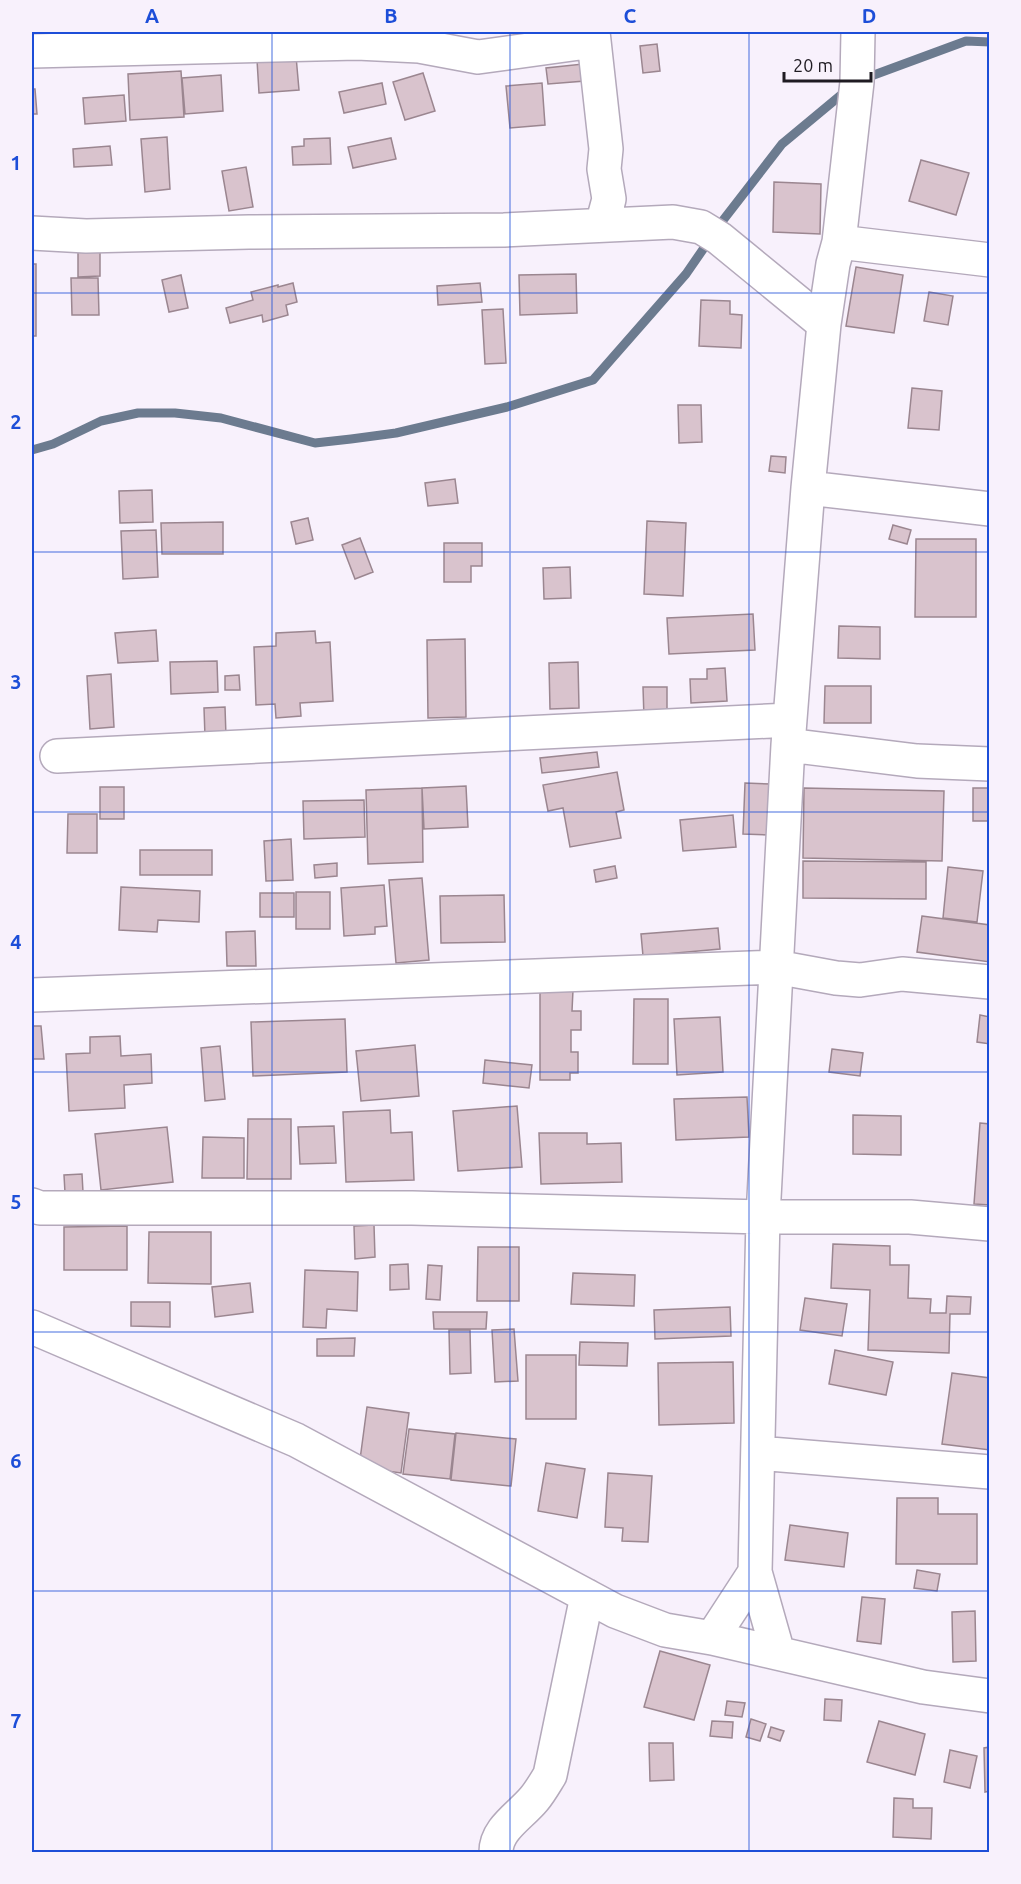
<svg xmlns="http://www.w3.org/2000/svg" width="1021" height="1884" font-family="Ubuntu,sans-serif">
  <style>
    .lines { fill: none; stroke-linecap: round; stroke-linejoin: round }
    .stream { stroke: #6c7b8f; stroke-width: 9 }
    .building { fill: #d9c3cd; stroke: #9b8690; stroke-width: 1.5 }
    .minor-casing { stroke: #b4a9bb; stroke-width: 36 }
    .minor { stroke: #fff; stroke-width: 33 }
    .grid { fill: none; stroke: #1d4ed8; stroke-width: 1.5; stroke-opacity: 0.55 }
    .neatline { fill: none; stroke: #1d4ed8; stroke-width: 2 }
    .grid-label { font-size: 20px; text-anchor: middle; font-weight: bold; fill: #1d4ed8 }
  </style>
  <rect width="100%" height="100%" fill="#f8f1fc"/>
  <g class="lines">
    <path class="stream" d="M 863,79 L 966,41 L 990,42
      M 32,450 L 53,444 L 101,421 L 138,413 L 175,413 L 221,418 L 315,443 L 351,439 L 396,433 L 507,407 L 593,380 L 686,274 L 724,219 L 782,144 L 847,90"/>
  </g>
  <path class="building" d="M 657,44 L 660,71 L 643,73 L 640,46 Z
    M 296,56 L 299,90 L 259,93 L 257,60 Z
    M 583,64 L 585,81 L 548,84 L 546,68 Z
    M 181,71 L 184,117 L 130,120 L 128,74 Z
    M 423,73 L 435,111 L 405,120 L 393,82 Z
    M 221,75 L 223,111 L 185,114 L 182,78 Z
    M 382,83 L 386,104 L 344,113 L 339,92 Z
    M 542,83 L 545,125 L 510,128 L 506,86 Z
    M 32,89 L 35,89 L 37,114 L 32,114 Z
    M 124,95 L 126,121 L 85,124 L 83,98 Z
    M 167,137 L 170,189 L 145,192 L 141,139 Z
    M 330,138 L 331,164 L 293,165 L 292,147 L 304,146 L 304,139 Z
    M 391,138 L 396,159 L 353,168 L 348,147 Z
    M 110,146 L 112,165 L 74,167 L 73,149 Z
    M 921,160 L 969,173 L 956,215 L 909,201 Z
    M 246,167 L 253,207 L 229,211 L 222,171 Z
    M 774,182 L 821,184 L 820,234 L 773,232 Z
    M 100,246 L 100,276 L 78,277 L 78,247 Z
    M 32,264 L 36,264 L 36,336 L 32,336 Z
    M 856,267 L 903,275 L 894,333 L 846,326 Z
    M 576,274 L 577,313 L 520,315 L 519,275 Z
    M 181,275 L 188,308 L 169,312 L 162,280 Z
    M 71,278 L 98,278 L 99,315 L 72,315 Z
    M 293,283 L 297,302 L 286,305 L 288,315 L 263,322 L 262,315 L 230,323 L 226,308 L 253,300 L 251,292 L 278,285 L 278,287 Z
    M 480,283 L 482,302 L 438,305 L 437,286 Z
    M 929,292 L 953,296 L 948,325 L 924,321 Z
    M 701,300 L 730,301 L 730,314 L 742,315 L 741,348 L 699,346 Z
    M 503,309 L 506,363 L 485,364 L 482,310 Z
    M 912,388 L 942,391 L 939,430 L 908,428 Z
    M 678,405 L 701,405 L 702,442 L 679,443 Z
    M 771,456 L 786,457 L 785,473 L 769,471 Z
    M 455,479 L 458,503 L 428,506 L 425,483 Z
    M 152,490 L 153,522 L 120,523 L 119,491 Z
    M 308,518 L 313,540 L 296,544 L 291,522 Z
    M 647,521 L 686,523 L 683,596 L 644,594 Z
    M 223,522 L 223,554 L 162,554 L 161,523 Z
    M 893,525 L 911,530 L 907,544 L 889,539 Z
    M 156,530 L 158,577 L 123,579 L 121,531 Z
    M 360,538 L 373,572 L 355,579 L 342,545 Z
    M 916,539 L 976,539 L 976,617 L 915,617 Z
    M 444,543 L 482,543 L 482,566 L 471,566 L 471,582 L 444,582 Z
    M 570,567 L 571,598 L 544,599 L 543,568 Z
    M 753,614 L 755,650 L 669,654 L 667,618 Z
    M 839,626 L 880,627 L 880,659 L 838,658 Z
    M 156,630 L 158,661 L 118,663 L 115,633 Z
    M 315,631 L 316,643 L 330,642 L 333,701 L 300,703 L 301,716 L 276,718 L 275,704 L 256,705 L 254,647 L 276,646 L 276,633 Z
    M 465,639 L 466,717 L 428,718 L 427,640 Z
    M 217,661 L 218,692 L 171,694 L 170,662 Z
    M 578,662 L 579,708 L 550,709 L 549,663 Z
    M 725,668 L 727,701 L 691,703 L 690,679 L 707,679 L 707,669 Z
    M 111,674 L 114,727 L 90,729 L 87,676 Z
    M 239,675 L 240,690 L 225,690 L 225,676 Z
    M 825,686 L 871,686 L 871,723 L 824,723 Z
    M 643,687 L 667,687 L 667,717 L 644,718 Z
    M 225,707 L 226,736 L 205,737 L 204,708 Z
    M 597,752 L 599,767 L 542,773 L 540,758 Z
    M 617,772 L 624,810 L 616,812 L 621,838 L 570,847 L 563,808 L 548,811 L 543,785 Z
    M 745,783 L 771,784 L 769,835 L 743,834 Z
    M 466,786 L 468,827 L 424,829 L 422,788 Z
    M 100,787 L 124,787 L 124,819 L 100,819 Z
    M 422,788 L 423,862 L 368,864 L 366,790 Z
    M 804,788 L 944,791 L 942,861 L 803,858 Z
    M 973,788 L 990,788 L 990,821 L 973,821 Z
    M 364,800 L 365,837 L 304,839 L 303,801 Z
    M 68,814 L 97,814 L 97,853 L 67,853 Z
    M 733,815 L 736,847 L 683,851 L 680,820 Z
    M 291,839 L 293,880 L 266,881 L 264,841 Z
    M 140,850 L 212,850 L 212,875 L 140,875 Z
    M 803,861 L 926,862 L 926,899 L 803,898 Z
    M 337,863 L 337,876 L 315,878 L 314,865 Z
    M 615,866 L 617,878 L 596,882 L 594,870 Z
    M 948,867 L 983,871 L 977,922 L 943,918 Z
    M 422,878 L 429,960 L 396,963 L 389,880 Z
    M 384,885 L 387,926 L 375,927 L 375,934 L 344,936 L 341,888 Z
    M 121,887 L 200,891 L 199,922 L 158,920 L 157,932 L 119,930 Z
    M 296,892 L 330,892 L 330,929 L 296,929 Z
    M 260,893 L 294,893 L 294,917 L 260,917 Z
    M 504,895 L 505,942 L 441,943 L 440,896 Z
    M 922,916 L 990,925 L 990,962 L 917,952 Z
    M 718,928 L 720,949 L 643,956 L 641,934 Z
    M 255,931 L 256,966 L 227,966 L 226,932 Z
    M 540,990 L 573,990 L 572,1011 L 581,1011 L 581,1030 L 571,1030 L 571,1052 L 578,1052 L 578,1073 L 570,1073 L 570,1080 L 540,1080 Z
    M 634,999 L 668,999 L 668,1064 L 633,1064 Z
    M 980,1015 L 990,1017 L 990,1044 L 977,1042 Z
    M 720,1017 L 723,1072 L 677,1075 L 674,1019 Z
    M 345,1019 L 347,1072 L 253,1076 L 251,1022 Z
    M 32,1026 L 41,1026 L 44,1059 L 32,1059 Z
    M 120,1036 L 121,1056 L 151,1054 L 152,1083 L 124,1085 L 125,1108 L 69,1111 L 66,1054 L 90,1053 L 90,1037 Z
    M 415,1045 L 419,1096 L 361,1101 L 356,1051 Z
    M 220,1046 L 225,1099 L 205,1101 L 201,1048 Z
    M 832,1049 L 863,1053 L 860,1076 L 829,1072 Z
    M 485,1060 L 532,1065 L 529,1088 L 483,1083 Z
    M 747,1097 L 749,1137 L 676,1140 L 674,1099 Z
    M 517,1106 L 522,1167 L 458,1171 L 453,1111 Z
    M 390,1110 L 391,1133 L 412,1132 L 414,1180 L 346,1182 L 343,1112 Z
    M 853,1115 L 901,1116 L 901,1155 L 853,1154 Z
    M 248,1119 L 291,1119 L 291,1179 L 247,1179 Z
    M 980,1123 L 990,1124 L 990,1205 L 974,1204 Z
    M 334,1126 L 336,1163 L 300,1164 L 298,1127 Z
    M 167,1127 L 173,1182 L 101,1190 L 95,1134 Z
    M 539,1133 L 587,1133 L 587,1144 L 621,1143 L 622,1182 L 541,1184 Z
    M 203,1137 L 244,1138 L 244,1178 L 202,1178 Z
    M 82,1174 L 83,1192 L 65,1193 L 64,1175 Z
    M 374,1225 L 375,1257 L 355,1259 L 354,1226 Z
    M 127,1226 L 127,1270 L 64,1270 L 64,1227 Z
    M 149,1232 L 211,1232 L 211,1284 L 148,1283 Z
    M 833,1244 L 890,1246 L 890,1265 L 909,1265 L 908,1298 L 931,1299 L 930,1313 L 946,1313 L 947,1296 L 971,1297 L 970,1314 L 950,1314 L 949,1353 L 868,1350 L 870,1290 L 831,1288 Z
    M 478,1247 L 519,1247 L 519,1301 L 477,1301 Z
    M 408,1264 L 409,1289 L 390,1290 L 390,1265 Z
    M 428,1265 L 442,1266 L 440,1300 L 426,1299 Z
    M 305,1270 L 358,1272 L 357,1311 L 327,1309 L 326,1328 L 303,1327 Z
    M 573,1273 L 635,1275 L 634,1306 L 571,1304 Z
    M 250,1283 L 253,1312 L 215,1317 L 212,1287 Z
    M 805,1298 L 847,1304 L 842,1336 L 800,1330 Z
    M 131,1302 L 170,1302 L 170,1327 L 131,1326 Z
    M 730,1307 L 731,1336 L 655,1339 L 654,1310 Z
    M 433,1312 L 487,1312 L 486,1329 L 434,1329 Z
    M 514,1329 L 518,1381 L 495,1382 L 492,1330 Z
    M 449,1330 L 470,1330 L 471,1373 L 450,1374 Z
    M 355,1338 L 354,1356 L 317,1356 L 317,1339 Z
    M 580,1342 L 628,1343 L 627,1366 L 579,1365 Z
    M 835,1350 L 893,1362 L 886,1395 L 829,1384 Z
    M 526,1355 L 576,1355 L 576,1419 L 526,1419 Z
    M 733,1362 L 734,1423 L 659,1425 L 658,1363 Z
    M 952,1373 L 990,1378 L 990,1450 L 942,1444 Z
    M 367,1407 L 409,1413 L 401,1473 L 359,1467 Z
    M 409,1429 L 455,1434 L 450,1479 L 403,1474 Z
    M 456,1433 L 516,1439 L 511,1486 L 451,1480 Z
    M 546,1463 L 585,1469 L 577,1518 L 538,1511 Z
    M 608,1473 L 652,1476 L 648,1542 L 622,1541 L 623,1528 L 605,1527 Z
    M 897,1498 L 938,1498 L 938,1514 L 977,1514 L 977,1564 L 896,1564 Z
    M 790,1525 L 848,1533 L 844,1567 L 785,1560 Z
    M 917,1570 L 940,1574 L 937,1591 L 914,1588 Z
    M 862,1597 L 885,1599 L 881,1644 L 857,1641 Z
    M 975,1611 L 976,1661 L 953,1662 L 952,1612 Z
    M 660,1651 L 710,1665 L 694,1720 L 644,1707 Z
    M 825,1699 L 842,1700 L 841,1721 L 824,1720 Z
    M 727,1701 L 745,1703 L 742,1717 L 725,1715 Z
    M 751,1719 L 766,1724 L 760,1741 L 746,1737 Z
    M 712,1721 L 733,1722 L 732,1738 L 710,1736 Z
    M 879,1721 L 925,1734 L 915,1775 L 867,1762 Z
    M 771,1727 L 784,1731 L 780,1741 L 768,1737 Z
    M 649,1743 L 673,1743 L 674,1780 L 650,1781 Z
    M 990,1747 L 990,1791 L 985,1792 L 984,1748 Z
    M 950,1750 L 977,1756 L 970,1788 L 944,1782 Z
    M 894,1798 L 913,1799 L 913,1808 L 932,1808 L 931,1839 L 893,1837 Z"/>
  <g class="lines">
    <defs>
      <path id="minor" d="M 593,32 L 606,149 L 604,169 L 609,199 L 602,225
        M 32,51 L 357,43 L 419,46 L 478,57 L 594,41
        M 32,233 L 86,236 L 249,232 L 504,230 L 673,222 L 701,227 L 719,238 L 824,324
        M 839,242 L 990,260
        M 808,488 L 990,509
        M 788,745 L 917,761 L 990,764
        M 57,756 L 790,720
        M 32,995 L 776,967 L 836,978 L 860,980 L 902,974 L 990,982
        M 32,1205 L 40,1208 L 412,1208 L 763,1217 L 910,1217 L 990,1224
        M 32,1327 L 296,1440 L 615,1611 L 665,1630 L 712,1638 L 923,1687 L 990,1696
        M 758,1453 L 990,1472
        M 712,1638 L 755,1572
        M 778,1653 L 755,1572 L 763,1217 L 788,745 L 808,488 L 824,324 L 833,264 L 839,242 L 857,82 L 858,32
        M 496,1852 C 496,1829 520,1816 534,1799 C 540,1792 545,1783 550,1775 L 587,1596"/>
    </defs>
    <use href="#minor" class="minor-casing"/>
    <use href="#minor" class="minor"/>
  </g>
  <path class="grid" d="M 272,32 L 272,1852M 510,32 L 510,1852M 749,32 L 749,1852M 32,293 L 990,293M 32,552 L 990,552M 32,812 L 990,812M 32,1072 L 990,1072M 32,1332 L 990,1332M 32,1591 L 990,1591"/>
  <rect width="1021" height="1884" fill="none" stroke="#f8f1fc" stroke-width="66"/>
  <path d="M784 72v9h87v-9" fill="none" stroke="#1f1b22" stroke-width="3"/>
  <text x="793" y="72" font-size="18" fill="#1f1b22" stroke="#f8f1fc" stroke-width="4.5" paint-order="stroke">20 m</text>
  <rect x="33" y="33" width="955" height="1818" class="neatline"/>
  <g class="grid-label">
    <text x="152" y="23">A</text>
    <text x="391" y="23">B</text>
    <text x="630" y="23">C</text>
    <text x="869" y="23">D</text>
    <text x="16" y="170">1</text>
    <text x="16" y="429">2</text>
    <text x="16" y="689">3</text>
    <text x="16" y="949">4</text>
    <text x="16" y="1209">5</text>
    <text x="16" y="1468">6</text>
    <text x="16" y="1728">7</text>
  </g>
</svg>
